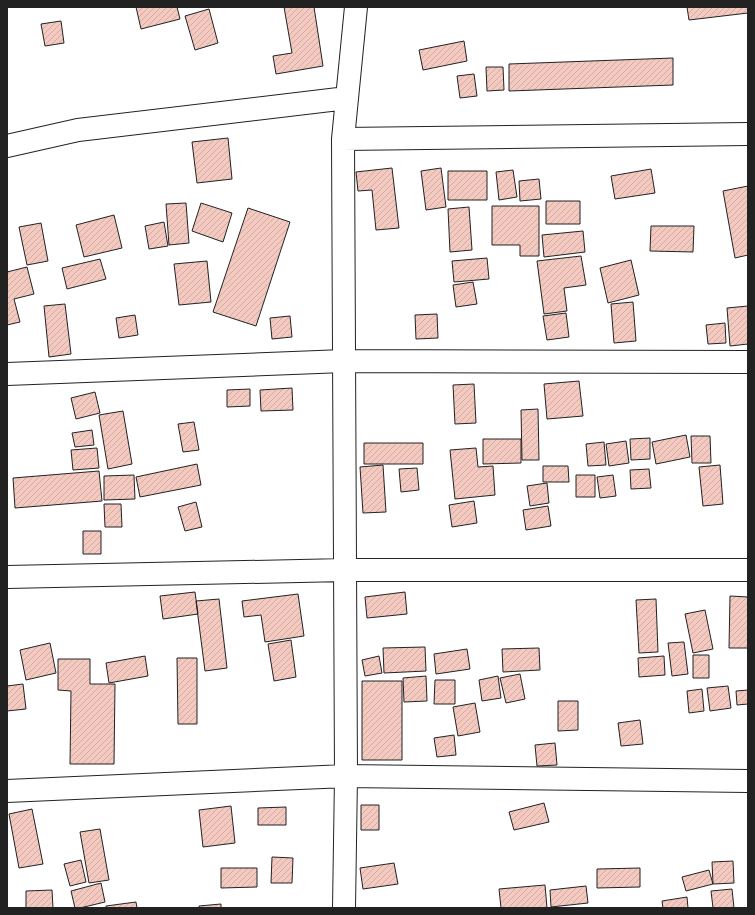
<svg xmlns="http://www.w3.org/2000/svg" width="755" height="915" font-family="Cabin,sans-serif">
  <style>
    .building { fill: url(#building-hatch); stroke: #222 }
    .lines { fill: none; stroke-linecap: round; stroke-linejoin: round }
    .minor-casing { stroke: #222; stroke-width: 24 }
    .minor { stroke: #fff; stroke-width: 22 }
  </style>
  <defs>
    <pattern id="building-hatch" width="6" height="6" patternUnits="userSpaceOnUse"><rect width="6" height="6" fill="#f3c9c0"/><path d="M-1 1l2-2M0 6l6-6M5 7l2-2" fill="none" stroke="#d0aca5"/></pattern>
  </defs>
  <rect width="100%" height="100%" fill="#fff"/>
  <path class="building" d="M 136,7 L 177,7 L 180,19 L 141,29 Z
    M 284,7 L 314,7 L 323,66 L 276,74 L 273,56 L 292,53 Z
    M 687,7 L 748,7 L 748,13 L 689,20 Z
    M 209,9 L 218,43 L 195,50 L 185,16 Z
    M 61,21 L 64,43 L 45,46 L 41,24 Z
    M 464,41 L 467,61 L 423,70 L 419,50 Z
    M 673,58 L 673,85 L 509,91 L 509,64 Z
    M 486,67 L 503,67 L 504,90 L 487,91 Z
    M 474,74 L 477,96 L 460,98 L 457,76 Z
    M 228,138 L 232,179 L 197,183 L 192,142 Z
    M 392,168 L 399,228 L 376,230 L 372,190 L 358,191 L 356,172 Z
    M 441,168 L 446,207 L 426,210 L 421,171 Z
    M 651,169 L 655,193 L 615,199 L 611,176 Z
    M 513,170 L 517,197 L 499,200 L 496,172 Z
    M 448,171 L 487,171 L 487,200 L 448,200 Z
    M 539,179 L 541,199 L 520,201 L 519,181 Z
    M 748,186 L 748,255 L 735,258 L 723,191 Z
    M 546,201 L 580,201 L 580,224 L 546,224 Z
    M 186,203 L 189,243 L 169,245 L 166,204 Z
    M 201,203 L 232,213 L 223,242 L 192,231 Z
    M 492,206 L 539,206 L 539,256 L 520,256 L 520,245 L 492,245 Z
    M 469,207 L 472,250 L 450,252 L 448,209 Z
    M 248,208 L 290,222 L 256,326 L 213,312 Z
    M 114,215 L 122,248 L 84,257 L 76,225 Z
    M 164,222 L 168,246 L 149,249 L 145,226 Z
    M 41,223 L 48,261 L 27,265 L 19,227 Z
    M 651,226 L 694,226 L 693,252 L 650,251 Z
    M 583,231 L 585,252 L 544,257 L 542,235 Z
    M 581,256 L 586,285 L 564,288 L 567,311 L 544,314 L 537,261 Z
    M 487,258 L 489,279 L 454,282 L 452,261 Z
    M 100,259 L 106,279 L 67,289 L 62,268 Z
    M 631,260 L 639,295 L 608,303 L 600,268 Z
    M 207,261 L 211,302 L 179,305 L 174,264 Z
    M 27,267 L 34,294 L 14,299 L 20,322 L 7,325 L 7,272 Z
    M 473,282 L 477,304 L 456,307 L 453,285 Z
    M 633,302 L 636,341 L 614,343 L 611,304 Z
    M 65,304 L 71,354 L 49,357 L 44,306 Z
    M 748,306 L 748,344 L 730,346 L 727,308 Z
    M 566,313 L 569,337 L 547,340 L 543,316 Z
    M 437,314 L 438,338 L 416,339 L 415,315 Z
    M 135,315 L 138,335 L 119,338 L 116,318 Z
    M 290,316 L 292,337 L 272,339 L 270,318 Z
    M 725,323 L 726,343 L 708,344 L 706,325 Z
    M 579,381 L 583,416 L 547,419 L 544,384 Z
    M 474,384 L 476,423 L 455,424 L 453,385 Z
    M 292,388 L 293,410 L 261,411 L 260,390 Z
    M 250,389 L 250,406 L 227,407 L 227,390 Z
    M 95,392 L 100,413 L 76,419 L 71,398 Z
    M 538,409 L 539,460 L 522,460 L 521,410 Z
    M 123,411 L 132,464 L 108,469 L 99,415 Z
    M 194,422 L 199,450 L 183,452 L 178,424 Z
    M 92,430 L 94,445 L 75,447 L 72,433 Z
    M 686,435 L 690,457 L 656,464 L 652,442 Z
    M 691,436 L 710,436 L 711,463 L 692,463 Z
    M 650,438 L 650,459 L 631,460 L 630,439 Z
    M 483,439 L 521,439 L 521,463 L 483,464 Z
    M 626,441 L 629,463 L 609,466 L 606,444 Z
    M 604,442 L 606,465 L 588,466 L 586,444 Z
    M 364,443 L 423,443 L 423,464 L 364,464 Z
    M 97,448 L 99,468 L 73,470 L 71,450 Z
    M 476,448 L 478,467 L 493,466 L 495,495 L 455,499 L 450,450 Z
    M 197,464 L 201,485 L 140,497 L 136,477 Z
    M 383,465 L 386,512 L 363,513 L 360,467 Z
    M 720,465 L 723,504 L 703,506 L 699,467 Z
    M 543,466 L 568,466 L 569,482 L 543,482 Z
    M 417,468 L 419,490 L 401,492 L 399,469 Z
    M 649,469 L 651,488 L 631,489 L 630,470 Z
    M 99,471 L 102,501 L 15,508 L 13,478 Z
    M 134,475 L 135,499 L 104,500 L 104,476 Z
    M 576,475 L 595,475 L 595,497 L 576,497 Z
    M 613,475 L 616,496 L 600,498 L 597,477 Z
    M 547,483 L 549,503 L 530,506 L 527,486 Z
    M 474,501 L 477,523 L 452,527 L 449,505 Z
    M 196,502 L 202,527 L 185,531 L 178,507 Z
    M 104,504 L 121,504 L 122,527 L 105,527 Z
    M 548,506 L 551,526 L 526,530 L 523,510 Z
    M 83,531 L 101,531 L 101,554 L 83,554 Z
    M 195,592 L 198,614 L 163,619 L 160,596 Z
    M 405,592 L 407,614 L 367,618 L 365,597 Z
    M 298,594 L 304,636 L 265,642 L 261,615 L 244,617 L 242,601 Z
    M 730,596 L 748,597 L 748,648 L 729,648 Z
    M 219,599 L 227,668 L 205,671 L 196,601 Z
    M 656,599 L 658,652 L 639,653 L 636,600 Z
    M 705,610 L 713,649 L 693,653 L 685,614 Z
    M 291,640 L 296,677 L 274,681 L 268,644 Z
    M 684,642 L 688,674 L 672,676 L 668,643 Z
    M 50,643 L 56,673 L 26,680 L 20,650 Z
    M 425,647 L 426,671 L 384,673 L 383,648 Z
    M 539,648 L 540,670 L 503,672 L 502,649 Z
    M 467,649 L 470,669 L 436,674 L 434,654 Z
    M 693,655 L 709,655 L 709,678 L 693,678 Z
    M 145,656 L 148,676 L 109,683 L 106,663 Z
    M 379,656 L 382,673 L 365,676 L 362,660 Z
    M 664,656 L 665,675 L 639,677 L 638,658 Z
    M 177,658 L 197,658 L 197,724 L 178,724 Z
    M 58,659 L 90,659 L 90,684 L 115,684 L 114,764 L 70,764 L 71,691 L 58,690 Z
    M 520,674 L 525,699 L 506,703 L 500,678 Z
    M 426,676 L 427,701 L 404,702 L 403,678 Z
    M 498,676 L 501,698 L 482,701 L 479,680 Z
    M 435,680 L 455,680 L 455,704 L 434,704 Z
    M 362,681 L 402,681 L 402,760 L 362,760 Z
    M 23,684 L 26,709 L 7,711 L 7,686 Z
    M 728,686 L 731,708 L 710,711 L 707,688 Z
    M 702,689 L 704,711 L 689,713 L 687,691 Z
    M 748,690 L 748,704 L 737,705 L 736,691 Z
    M 558,701 L 578,701 L 578,730 L 558,731 Z
    M 475,703 L 480,732 L 458,736 L 453,707 Z
    M 640,720 L 643,744 L 621,746 L 618,723 Z
    M 454,735 L 456,755 L 437,757 L 434,738 Z
    M 555,743 L 557,765 L 537,766 L 535,745 Z
    M 544,803 L 549,822 L 514,830 L 509,812 Z
    M 361,805 L 379,805 L 379,830 L 361,830 Z
    M 231,806 L 235,843 L 203,847 L 199,810 Z
    M 286,807 L 286,825 L 258,825 L 258,808 Z
    M 32,809 L 43,864 L 19,868 L 9,814 Z
    M 100,829 L 109,880 L 89,883 L 80,832 Z
    M 272,857 L 293,858 L 292,883 L 271,883 Z
    M 81,860 L 86,882 L 70,886 L 64,864 Z
    M 733,861 L 734,883 L 713,884 L 712,862 Z
    M 394,863 L 398,884 L 363,889 L 360,868 Z
    M 221,868 L 257,868 L 257,887 L 221,888 Z
    M 640,868 L 640,887 L 597,888 L 597,869 Z
    M 709,870 L 713,884 L 686,891 L 682,877 Z
    M 101,883 L 105,902 L 80,908 L 75,908 L 71,891 Z
    M 545,885 L 547,908 L 501,908 L 499,889 Z
    M 586,886 L 588,903 L 551,907 L 550,890 Z
    M 732,889 L 734,908 L 713,908 L 711,891 Z
    M 52,890 L 53,908 L 26,908 L 26,891 Z
    M 687,897 L 688,908 L 663,908 L 662,901 Z
    M 136,902 L 137,908 L 106,908 L 106,906 Z
    M 221,904 L 221,908 L 199,908 L 199,906 Z"/>
  <g class="lines">
    <defs>
      <path id="minor" d="M 343,139 L 748,134
        M 7,146 L 78,130 L 347,98
        M 7,374 L 344,361 L 748,362
        M 7,577 L 345,570 L 748,570
        M 7,791 L 346,776 L 748,781
        M 344,908 L 346,776 L 343,139 L 356,7"/>
    </defs>
    <use href="#minor" class="minor-casing"/>
    <use href="#minor" class="minor"/>
  </g>
  <rect width="755" height="915" fill="none" stroke="#222222" stroke-width="16"/>
</svg>
